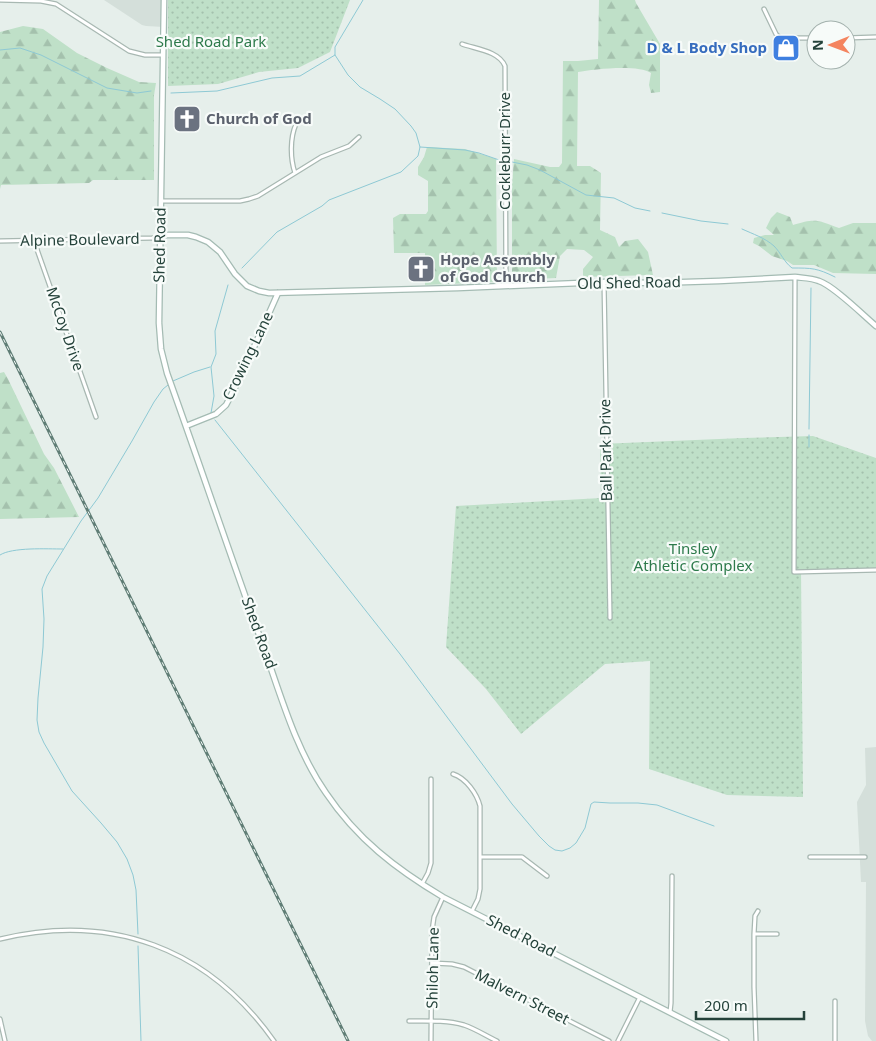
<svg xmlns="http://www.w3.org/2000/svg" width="876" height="1041" font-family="'Noto Sans',sans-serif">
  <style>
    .built { fill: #d4dfda }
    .forest { fill: url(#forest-firs) }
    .park { fill: url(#park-dots) }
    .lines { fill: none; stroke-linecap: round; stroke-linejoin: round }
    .stream { stroke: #8ec9d4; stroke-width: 1 }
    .street-casing { stroke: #a8b8b2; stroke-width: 5.5 }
    .secondary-casing { stroke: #a4bbb3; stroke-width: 7 }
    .street { stroke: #fff; stroke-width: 3 }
    .secondary { stroke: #fff; stroke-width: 4.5 }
    .rail-casing { stroke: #5f7d75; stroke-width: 3 }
    .rail { stroke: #f7fbf9; stroke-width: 1; stroke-dasharray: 4; stroke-linecap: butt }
    .labels { text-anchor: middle; stroke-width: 4.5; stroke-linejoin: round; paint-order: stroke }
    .park-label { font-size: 15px; fill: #2d7a4b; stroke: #f7fbf9 }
    .shop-label { font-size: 15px; font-weight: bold; fill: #366cbe; stroke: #f7fbf9; text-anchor: end }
    .worship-label { font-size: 15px; font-weight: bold; fill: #5b616d; stroke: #f7fbf9; text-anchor: start }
    .street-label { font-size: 15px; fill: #24423a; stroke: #f7fbf9 }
  </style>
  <defs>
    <pattern id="forest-firs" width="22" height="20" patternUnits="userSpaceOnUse" patternTransform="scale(1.25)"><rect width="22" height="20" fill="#bfe0c8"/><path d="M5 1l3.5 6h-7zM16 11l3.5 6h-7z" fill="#a4c1ad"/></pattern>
    <pattern id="park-dots" width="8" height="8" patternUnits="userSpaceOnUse" patternTransform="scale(1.25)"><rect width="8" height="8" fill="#bfe0c8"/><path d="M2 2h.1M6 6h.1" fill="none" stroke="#a4c1ad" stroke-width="1.8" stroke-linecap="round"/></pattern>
  </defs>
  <rect width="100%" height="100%" fill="#e6efeb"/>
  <path class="built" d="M 104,0 L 164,0 L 164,27 L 146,26 L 142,25 Z
    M 876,747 L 876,1041 L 872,1041 L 868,1036 L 865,1021 L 866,882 L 861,882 L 857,802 L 866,785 L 865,748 Z"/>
  <path class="forest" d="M 599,0 L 635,0 L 636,3 L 660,44 L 660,92 L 651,93 L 649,85 L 651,73 C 639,64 593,69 578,72 L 577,166 L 590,166 L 601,173 L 600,230 L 615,237 L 619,247 L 625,241 L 638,239 L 648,252 L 653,275 L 583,277 L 583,269 L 593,257 L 584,250 L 567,249 L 560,256 L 556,278 L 514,280 L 512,277 L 512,185 L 514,159 L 550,167 L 559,167 L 562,163 L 563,61 L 578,61 L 598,59 Z
    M 23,26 L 43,29 L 77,53 L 107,68 L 139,82 L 156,83 L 154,95 L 154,180 L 93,180 L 89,183 L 1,185 L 0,189 L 0,32 Z
    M 427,147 L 465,149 L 496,159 L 497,282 L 425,285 L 425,253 L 394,253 L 393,218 L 400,214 L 426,214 L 428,211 L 428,181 L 418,175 L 418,167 L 424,157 Z
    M 777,212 L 790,217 L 793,225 C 815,218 818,220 839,228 L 853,223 L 876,223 L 876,274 L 833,273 L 814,265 L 793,265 L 787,261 L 772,256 L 759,246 L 753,243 L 754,238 L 765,235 L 774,235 L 766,228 L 771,218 Z
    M 4,372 L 8,379 L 44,454 L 54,468 L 79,517 L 0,519 L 0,373 Z"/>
  <path class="park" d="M 168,0 L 350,0 L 330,52 L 298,68 L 259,72 L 218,84 L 168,86 Z
    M 813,436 L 876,458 L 876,568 L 801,570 L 803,797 L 727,795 L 649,769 L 650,661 L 605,664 L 521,734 L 486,689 L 446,647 L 456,506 L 601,498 L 600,444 L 743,438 Z"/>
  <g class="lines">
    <path class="stream" d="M 0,50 L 20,48 L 41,55 L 107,88 L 137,93 L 151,91
      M 171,93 L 217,91 L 272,78 L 300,76 L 335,55 L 335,47 L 363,0
      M 420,147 L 465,150 L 479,153 L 502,161
      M 512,162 L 527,165 L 540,170 L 586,195 L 614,198 L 635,208 L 650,211
      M 662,213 L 701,221 L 728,224
      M 742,229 C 753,234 765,238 774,246 C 781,253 784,262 792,268 C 812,268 817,268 835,277
      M 242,268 L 277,232 L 322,206 L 329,200 L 401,172 L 418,156 L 420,147 L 416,133 L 411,126 L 395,109 L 380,99 L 360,87 L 348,75 L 335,55
      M 173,381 L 194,372 L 210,367
      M 211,413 L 214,396 L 211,367 L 216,354 L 215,331 L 228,285
      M 215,420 L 400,654 L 512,804 L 539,836 L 549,846 L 555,850 L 562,851 L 570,848 L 576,843 L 585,828 L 591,804 L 594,802 L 610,803 L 638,803 L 657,805 L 714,826
      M 809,429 L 811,288
      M 809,447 L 809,435
      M 0,555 C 12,547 47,549 63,549
      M 138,934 L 136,890 L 133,875 L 127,859 L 117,842 L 101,823 L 72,791 L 44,743 L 39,732 L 37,720 L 38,698 L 43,647 L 44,619 L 42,589 L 47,576 L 81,521 L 98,498 L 132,441 L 154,402 L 163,389 L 168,385
      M 138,946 L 141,1041"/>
    <defs>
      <path id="street" d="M 0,0 L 41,1 L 56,4 L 129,51 L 145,55 L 163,55
        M 764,9 L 776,34 L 780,38 L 816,38
        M 846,38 L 876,37
        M 462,44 C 476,49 499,51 505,66 L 506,286
        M 295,173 C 290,158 290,138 296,124
        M 161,201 L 240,201 L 249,199 L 258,196 L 321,157 L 349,146 L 359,137
        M 0,241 L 152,238 L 160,237
        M 34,241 L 96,417
        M 795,277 L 794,572 L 876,570
        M 604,282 L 610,618
        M 453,774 C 466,778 477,794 480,806 L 480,889 L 478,899 L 472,911
        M 480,857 L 522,857 L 547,876
        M 810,857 L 865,857
        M 422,884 L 428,873 L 431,863 L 431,779
        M 754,934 L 777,934
        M 0,939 C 111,912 208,948 274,1041
        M 432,963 L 452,964 L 464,967 L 609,1041
        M 835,1001 L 835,1041
        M 670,1012 L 671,1003 L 672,876
        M 0,1019 L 5,1041
        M 409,1021 C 427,1021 446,1020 464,1025 C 476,1029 486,1036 497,1041
        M 431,1041 L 432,931 L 434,917 L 443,897
        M 618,1041 L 640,997
        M 756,1041 L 754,987 L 754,934 L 755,916 L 758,911"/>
      <path id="secondary" d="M 164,0 L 159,323 L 161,349 L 167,373 C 199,462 229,552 261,640 C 280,692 294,747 326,793 C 357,839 396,869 443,897 L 726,1041
        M 160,237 L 165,235 L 188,235 L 196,237 L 208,242 L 220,252 L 235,274 L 247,286 L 259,291 L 269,293 L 458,288 L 604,282 L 654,283 L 719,281 L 795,277 C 803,278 812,278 819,281 C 834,286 863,315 876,326
        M 186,426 L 216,414 L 226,405 L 242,374 L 278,293"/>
    </defs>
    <use href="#street" class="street-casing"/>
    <use href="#secondary" class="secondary-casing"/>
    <use href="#street" class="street"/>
    <use href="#secondary" class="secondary"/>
    <defs>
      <path id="rail" d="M 0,332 L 348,1041"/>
    </defs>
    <use href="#rail" class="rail-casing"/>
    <use href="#rail" class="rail"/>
  </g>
  <defs>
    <symbol id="shop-square" viewBox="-11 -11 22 22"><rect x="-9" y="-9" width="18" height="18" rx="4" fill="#3f7fe0" stroke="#f7fbf9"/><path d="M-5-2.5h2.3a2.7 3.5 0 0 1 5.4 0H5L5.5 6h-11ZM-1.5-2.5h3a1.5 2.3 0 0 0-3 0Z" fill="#fff"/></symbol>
    <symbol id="church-square" viewBox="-11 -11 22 22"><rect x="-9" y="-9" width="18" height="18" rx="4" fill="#6b7280" stroke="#f7fbf9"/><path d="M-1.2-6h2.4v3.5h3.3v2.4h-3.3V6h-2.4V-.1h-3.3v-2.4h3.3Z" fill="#fff"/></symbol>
  </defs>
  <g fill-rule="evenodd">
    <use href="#shop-square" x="770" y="32" width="32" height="32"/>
    <use href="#church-square" x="171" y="103" width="32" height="32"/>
    <use href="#church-square" x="405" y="253" width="32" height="32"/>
  </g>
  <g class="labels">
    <g class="park-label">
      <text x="211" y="47">Shed Road Park</text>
      <text x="693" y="554">Tinsley<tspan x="693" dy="17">Athletic Complex</tspan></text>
    </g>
    <g class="shop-label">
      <text x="767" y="53">D &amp; L Body Shop</text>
    </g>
    <g class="worship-label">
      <text x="206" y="124">Church of God</text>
      <text x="440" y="265">Hope Assembly<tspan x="440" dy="17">of God Church</tspan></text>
    </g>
    <g class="street-label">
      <text transform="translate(505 151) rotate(-90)" y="5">Cockleburr Drive</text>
      <text transform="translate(80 240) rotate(-1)" y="5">Alpine Boulevard</text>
      <text transform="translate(160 245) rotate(-89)" y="5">Shed Road</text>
      <text transform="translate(629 283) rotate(-1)" y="5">Old Shed Road</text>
      <text transform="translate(65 329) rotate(71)" y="5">McCoy Drive</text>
      <text transform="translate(248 356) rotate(-64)" y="5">Crowing Lane</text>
      <text transform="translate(606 450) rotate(-91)" y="5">Ball Park Drive</text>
      <text transform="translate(259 633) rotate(70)" y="5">Shed Road</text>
      <text transform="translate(521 936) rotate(27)" y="5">Shed Road</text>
      <text transform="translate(433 968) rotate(-89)" y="5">Shiloh Lane</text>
      <text transform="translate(522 997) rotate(27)" y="5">Malvern Street</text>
    </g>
  </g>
  <g transform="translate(831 45) rotate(269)"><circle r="24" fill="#f7fbf9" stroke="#a3b1ad"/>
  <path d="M0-4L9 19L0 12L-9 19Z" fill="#f4845f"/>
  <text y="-8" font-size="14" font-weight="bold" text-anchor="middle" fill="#24423a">N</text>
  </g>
  <path d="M696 1011v8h108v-8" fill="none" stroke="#24423a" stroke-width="2.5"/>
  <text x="704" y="1011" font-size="15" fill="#24423a" stroke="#f7fbf9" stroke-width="4" paint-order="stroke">200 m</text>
</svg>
